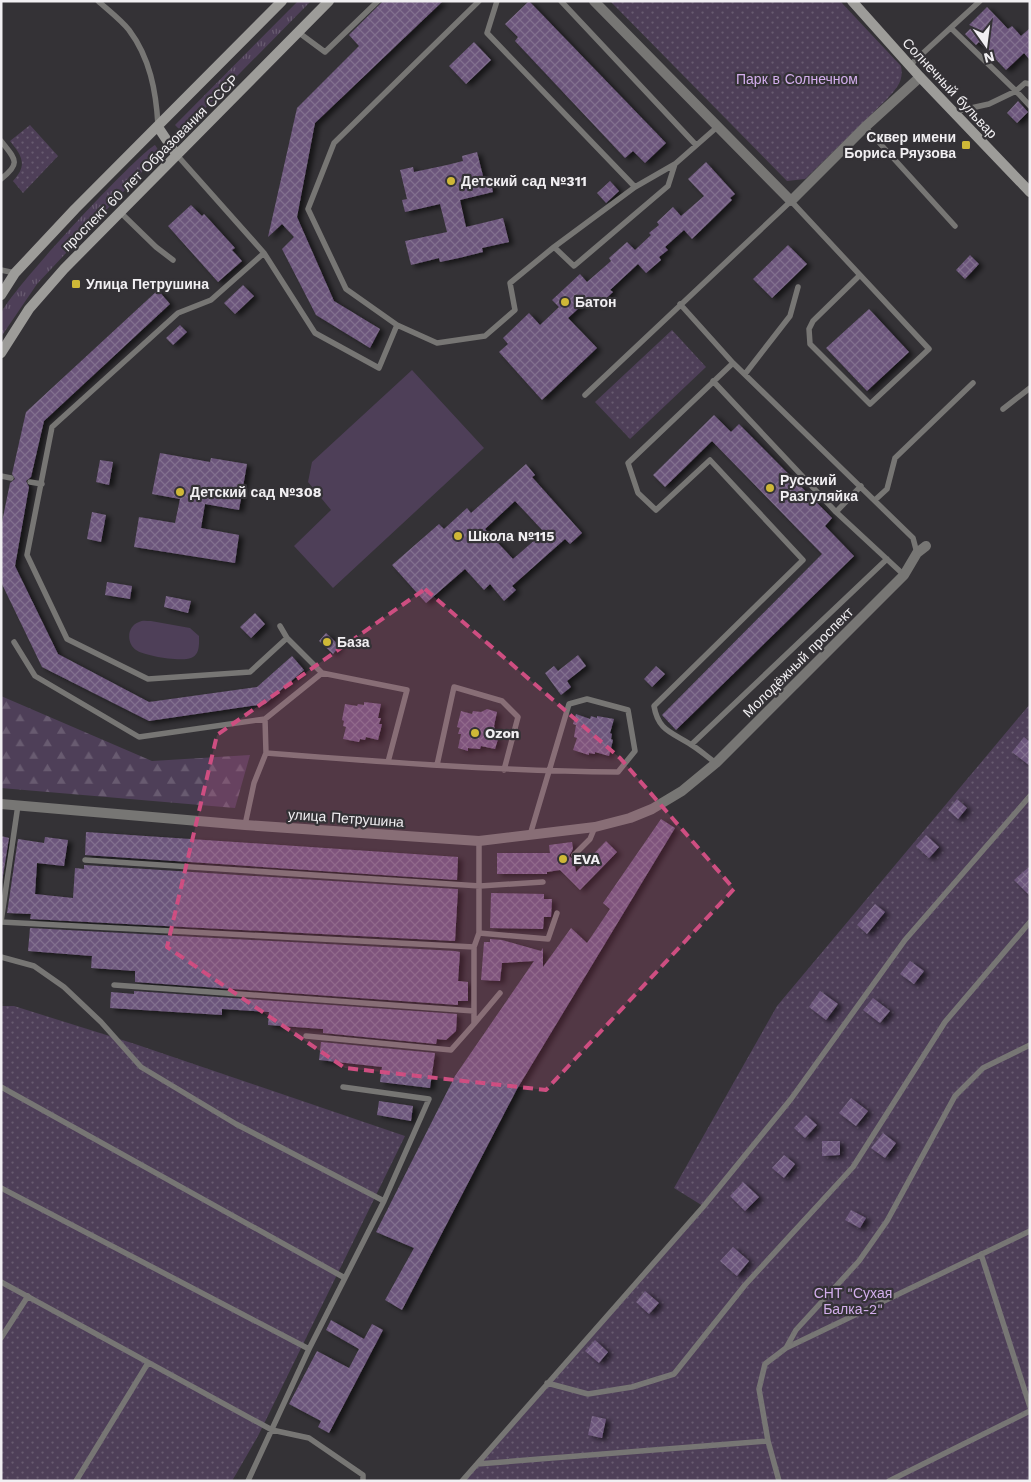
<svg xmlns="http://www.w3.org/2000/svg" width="1031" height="1482" font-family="'Work Sans',sans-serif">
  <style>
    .grass { fill: url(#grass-tufts) }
    .forest { fill: url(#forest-firs) }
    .park { fill: url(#park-dots) }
    .pitch { fill: #4e3f58 }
    .building { fill: url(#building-cross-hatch); fill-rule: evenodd; filter: url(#shadow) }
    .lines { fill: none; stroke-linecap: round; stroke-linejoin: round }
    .lane { stroke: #777674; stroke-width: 5.5 }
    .street { stroke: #777674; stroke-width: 10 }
    .secondary { stroke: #9d9c99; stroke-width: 10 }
    .marked { fill: #ce4e81; fill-opacity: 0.2; stroke: #ce4e81; stroke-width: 4; stroke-dasharray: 10 6; stroke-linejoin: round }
    .poi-dot { fill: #cfb837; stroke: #343236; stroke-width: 2 }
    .labels { text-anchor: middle; stroke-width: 4.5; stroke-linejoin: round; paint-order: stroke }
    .park-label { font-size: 14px; fill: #d3aeec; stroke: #343236 }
    .street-label { font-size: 14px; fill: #f1eff2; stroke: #343236 }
    .poi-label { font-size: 14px; font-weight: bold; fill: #f1eff2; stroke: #343236; text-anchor: start }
  </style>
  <defs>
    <pattern id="grass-tufts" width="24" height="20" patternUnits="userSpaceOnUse" patternTransform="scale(1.25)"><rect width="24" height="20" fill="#4e3f58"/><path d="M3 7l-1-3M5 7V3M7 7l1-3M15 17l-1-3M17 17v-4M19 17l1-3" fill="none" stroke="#685b70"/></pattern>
    <pattern id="forest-firs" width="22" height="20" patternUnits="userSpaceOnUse" patternTransform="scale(1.25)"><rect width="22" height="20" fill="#4e3f58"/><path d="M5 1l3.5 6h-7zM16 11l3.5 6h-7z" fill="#685b70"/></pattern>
    <pattern id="park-dots" width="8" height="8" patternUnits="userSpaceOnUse" patternTransform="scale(1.25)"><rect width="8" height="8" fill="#4e3f58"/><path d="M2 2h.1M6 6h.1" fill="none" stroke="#685b70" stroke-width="1.8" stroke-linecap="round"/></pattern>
    <pattern id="building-cross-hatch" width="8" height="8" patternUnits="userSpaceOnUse" patternTransform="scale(1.25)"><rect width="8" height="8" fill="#6c567b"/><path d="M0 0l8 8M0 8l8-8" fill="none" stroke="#816f8e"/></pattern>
    <filter id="shadow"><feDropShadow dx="4.5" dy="2.5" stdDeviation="2.5" flood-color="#0009"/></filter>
  </defs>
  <rect width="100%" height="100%" fill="#343236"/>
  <path class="grass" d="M 298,1 L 311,1 L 182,132 L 175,125 Z
    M 155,145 L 159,151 L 155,158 L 37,284 L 1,337 C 1,330 0,321 1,314 C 6,295 135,156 155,145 Z"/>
  <path class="forest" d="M 1,696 L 152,761 L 250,755 L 235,808 L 1,788 Z"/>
  <path class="park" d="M 610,1 L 840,1 L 901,66 C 904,81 897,88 887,99 L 805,179 L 787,181 Z
    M 30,125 L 58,156 L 23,193 L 13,181 C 28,165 22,156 10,141 Z
    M 672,330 L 706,367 L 630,439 L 595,402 Z
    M 1030,704 L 1030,1481 L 462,1481 L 703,1206 L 674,1188 L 777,1006 Z
    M 1,1006 L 14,1006 L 135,1044 L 405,1136 L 258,1436 L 232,1481 L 1,1481 Z"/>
  <path class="pitch" d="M 412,370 L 484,448 L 333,588 L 294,546 L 331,510 L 308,482 L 312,462 Z
    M 151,621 L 190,628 L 199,636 C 199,643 200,653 193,657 C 185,663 144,656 136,650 C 126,643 127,626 139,622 C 142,620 147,621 151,621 Z"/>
  <path class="building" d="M 383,1 L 443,1 L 315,123 L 297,217 L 334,301 L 380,329 L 370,348 L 316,315 L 282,249 L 294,237 L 282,224 L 268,237 L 297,108 L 359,46 L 349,35 Z
    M 529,1 L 666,143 L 645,163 L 633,151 L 625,158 L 515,41 L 518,37 L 505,24 Z
    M 987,7 L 1008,29 L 1012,26 L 1021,36 L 1030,28 L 1030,60 L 1024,53 L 1006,70 L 979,42 L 976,45 L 965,34 L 971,28 L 969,25 Z
    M 474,42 L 491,60 L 466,84 L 449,66 Z
    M 1018,101 L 1028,112 L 1017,123 L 1007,113 Z
    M 477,152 L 484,180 L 490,178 L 493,192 L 460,200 L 466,227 L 503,218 L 509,242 L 482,248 L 483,252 L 459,258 L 440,262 L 439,258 L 411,265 L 405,241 L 447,232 L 440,204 L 405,212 L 402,200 L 407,199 L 400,170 L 413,167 L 414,172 L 447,165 L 463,161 L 462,156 Z
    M 706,162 L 735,194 L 730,198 L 732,200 L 692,239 L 684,230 L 665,247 L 668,250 L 659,257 L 661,260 L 646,273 L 638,264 L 610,290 L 613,292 L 599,305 L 591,297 L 568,318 L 597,348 L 542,400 L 499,352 L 508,344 L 503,338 L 529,313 L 540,325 L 559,307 L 552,300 L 580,274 L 587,282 L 611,261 L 609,258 L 627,242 L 635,250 L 651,235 L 649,233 L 659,225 L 657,222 L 673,207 L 681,216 L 704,196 L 688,179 Z
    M 610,181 L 619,191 L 606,203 L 597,193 Z
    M 191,205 L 202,216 L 204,214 L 235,248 L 232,250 L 242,261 L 218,282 L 168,226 Z
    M 788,245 L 807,264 L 772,298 L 753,279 Z
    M 970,255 L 979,264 L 965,279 L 956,270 Z
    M 243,285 L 254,296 L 235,314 L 224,303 Z
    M 158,290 L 170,304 L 44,421 L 31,477 L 26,481 L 29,487 L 15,566 L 58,654 L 149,702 L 257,687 L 292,656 L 304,670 L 265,704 L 149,721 L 42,667 L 1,582 L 1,527 L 10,483 L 15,479 L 12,474 L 26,412 Z
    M 869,309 L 909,352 L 867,391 L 826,348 Z
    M 180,325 L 187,332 L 173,345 L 166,338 Z
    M 714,415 L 731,432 L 739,424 L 832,518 L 825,526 L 854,556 L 676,730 L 662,715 L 822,554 L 712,441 L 665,487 L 653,475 Z
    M 160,453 L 210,462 L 211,458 L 247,464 L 239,510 L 205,504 L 201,528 L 239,535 L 235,563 L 134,547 L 139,517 L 175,523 L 180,499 L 152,494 Z
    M 100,460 L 113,462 L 109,485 L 96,482 Z
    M 526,464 L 535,475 L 532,477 L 582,533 L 570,544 L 565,539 L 512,586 L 516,590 L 504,601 L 490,584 L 484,590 L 465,569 L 426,603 L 392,565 L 439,524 L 444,529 L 467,508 L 471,513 ZM 515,501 L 544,532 L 513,559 L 485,529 Z
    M 92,512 L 106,515 L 101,542 L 87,539 Z
    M 107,582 L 132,586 L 130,599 L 105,595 Z
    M 166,596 L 191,601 L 188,613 L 164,607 Z
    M 255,613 L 265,624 L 251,638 L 240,627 Z
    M 326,633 L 340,646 L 333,654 L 319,641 Z
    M 578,655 L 586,666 L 567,681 L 571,687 L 561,695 L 545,673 L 554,666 L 558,671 Z
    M 656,666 L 665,674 L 652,687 L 644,679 Z
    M 364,702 L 381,704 L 378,718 L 381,718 L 379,724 L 382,724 L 378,740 L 366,737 L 365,740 L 360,739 L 359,742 L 343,739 L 346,727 L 343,726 L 344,721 L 342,720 L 345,704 L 357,706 L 358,704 L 364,705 Z
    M 487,709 L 497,712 L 494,726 L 496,732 L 495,739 L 498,739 L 495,749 L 481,746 L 480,749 L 468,748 L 468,751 L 458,748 L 461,734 L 458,734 L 460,728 L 457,727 L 461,711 L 472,714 L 473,711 L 481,712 Z
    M 576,714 L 590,719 L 591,716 L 597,718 L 597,716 L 614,719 L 610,733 L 612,734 L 611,739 L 613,740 L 609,756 L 595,752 L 595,754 L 589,753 L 589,755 L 573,750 L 577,738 L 574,737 L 576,725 L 573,724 Z
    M 1024,737 L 1030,742 L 1030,766 L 1012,752 Z
    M 957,799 L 967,808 L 958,819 L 948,810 Z
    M 661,819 L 675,828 L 517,1089 L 402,1310 L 385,1300 L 414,1248 L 376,1232 L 455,1076 L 534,961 L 502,963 L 500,981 L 481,980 L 484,942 L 490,942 L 490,939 L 502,940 L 541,951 L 543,948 L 543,967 L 571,928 L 587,943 L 610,909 L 603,903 Z
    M 86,832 L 458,857 L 457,880 L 85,855 Z
    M 926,835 L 939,847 L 929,858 L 916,846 Z
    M 1,836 L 9,838 L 1,888 Z
    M 45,837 L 68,840 L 64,866 L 37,863 L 35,894 L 73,898 L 75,868 L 84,869 L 84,865 L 456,889 L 458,889 L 455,941 L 30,919 L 31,914 L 7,913 L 18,839 L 44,843 Z
    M 606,841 L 617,852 L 580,890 L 560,870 L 547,872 L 547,874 L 497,874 L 497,853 L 550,853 L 549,845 L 572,842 L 573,849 L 569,856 L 574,860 L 576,872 Z
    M 1030,866 L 1030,896 L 1014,880 Z
    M 491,893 L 544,894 L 544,899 L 552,899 L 551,917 L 544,917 L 543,929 L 490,928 Z
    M 875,904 L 885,912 L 867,934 L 857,925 Z
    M 30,928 L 455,951 L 460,952 L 458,981 L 468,982 L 468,1001 L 458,1001 L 458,1005 L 135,982 L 135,971 L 91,968 L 92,956 L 28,951 Z
    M 910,961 L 924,971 L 914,984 L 900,974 Z
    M 134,991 L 457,1014 L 456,1031 L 446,1040 L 437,1039 L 436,1044 L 323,1033 L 323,1029 L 268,1025 L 269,1012 L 222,1009 L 222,1015 L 110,1008 L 111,992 L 134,994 Z
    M 820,991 L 838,1004 L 826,1020 L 809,1007 Z
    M 873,998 L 890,1011 L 880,1023 L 863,1010 Z
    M 321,1042 L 435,1053 L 430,1088 L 380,1082 L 382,1067 L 319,1060 Z
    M 851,1098 L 868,1111 L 856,1126 L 839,1113 Z
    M 379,1101 L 413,1106 L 411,1121 L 377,1115 Z
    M 806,1115 L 817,1125 L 805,1138 L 794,1128 Z
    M 883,1133 L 896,1143 L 885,1158 L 871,1148 Z
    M 822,1141 L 840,1141 L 840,1155 L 822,1156 Z
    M 784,1155 L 795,1164 L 784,1178 L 772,1168 Z
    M 743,1182 L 759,1197 L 745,1211 L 730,1196 Z
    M 851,1210 L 866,1218 L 860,1228 L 845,1220 Z
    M 733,1247 L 749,1261 L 737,1276 L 720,1261 Z
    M 645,1291 L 659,1303 L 649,1314 L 636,1302 Z
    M 331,1320 L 364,1339 L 372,1324 L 383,1330 L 329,1433 L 318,1427 L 321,1421 L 289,1404 L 317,1351 L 349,1368 L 359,1349 L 326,1330 Z
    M 595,1340 L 608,1352 L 599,1363 L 585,1351 Z
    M 592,1416 L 606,1419 L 602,1438 L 588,1435 Z"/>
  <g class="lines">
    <path class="lane" d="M 98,1 C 108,10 121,20 129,30 C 150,58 156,91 158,125
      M 479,1 L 334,143 L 308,209 L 346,289 L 397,325 L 437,343 L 485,336 L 515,310 L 510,283 L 554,247 L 574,266 L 668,186 L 675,164 L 716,128
      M 497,1 L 487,33 L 635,187
      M 561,1 L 696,145
      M 952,29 L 1016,91 L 1025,83 L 1030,84
      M 298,32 L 325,52 L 378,1
      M 910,65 L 980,1
      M 953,112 L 989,104 L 1016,91 L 1030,106
      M 865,127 L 955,226
      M 1,141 C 15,159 22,163 1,179
      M 176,154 L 264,253 L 315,333 L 379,368 L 397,325
      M 119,211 L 156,247 L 173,260
      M 554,247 L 635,187 L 675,164
      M 264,253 L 211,300 L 178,313 L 52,427 L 27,555 L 67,639 L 148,679 L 250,672 L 287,638 L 280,626
      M 1,270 L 15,273
      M 680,304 L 733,363 L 913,538 L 917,553
      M 745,374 L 790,316 L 798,287
      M 713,381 L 836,512 L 904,575
      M 585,395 L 791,201 L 929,349 L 870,404 L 810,344 L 809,329 L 813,321 L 859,276
      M 1003,409 L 1030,388
      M 1,476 L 11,478
      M 30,482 L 42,484
      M 875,500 L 887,489 L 895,458 L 973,383
      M 836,512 L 861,486
      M 14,642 L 35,676 L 139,737 L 265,719
      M 322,673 L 407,690 L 388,762
      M 692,744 L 887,559
      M 266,753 C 383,762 500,771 618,772 L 635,751 L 628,710 L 587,699 L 569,704 L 530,835
      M 716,763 C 707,757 699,749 690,744 C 671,732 658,730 654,706 L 803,560 L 710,460 L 656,510 L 638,493 L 628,463 L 733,363
      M 437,765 L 454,687 L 502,701 L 518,717 L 504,770
      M 245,825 L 254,783 L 266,753 L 265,719 L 322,673 L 287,638
      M 574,855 L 590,839 L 595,827
      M 85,860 L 480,886 L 543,882
      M 1,922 L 474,947
      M 1,922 L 18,805
      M 479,933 L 548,939 L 557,913
      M 1,957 L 34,966 L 64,987 L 101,1022 L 141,1067 L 236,1124 L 384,1201 L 309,1349 L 248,1481
      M 114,985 L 474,1011
      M 474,1024 L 500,993
      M 306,1036 L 451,1050 L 474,1024 L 474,947 L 479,933 L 479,841
      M 1,1087 L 345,1278
      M 343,1087 L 429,1099 L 384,1201
      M 1,1188 L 309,1349
      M 981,1254 L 1030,1407
      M 1,1282 L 272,1430 L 309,1438 L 363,1475 L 363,1481
      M 1,1338 L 28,1296
      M 786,1348 L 1030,1231
      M 547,1383 L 588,1394 L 632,1387 L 674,1374 L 745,1285 L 853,1167 L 945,1022 L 1030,922
      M 477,1464 L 768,1441
      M 76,1481 L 148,1363
      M 462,1481 L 703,1207 L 791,1099 L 905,940 L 1030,796
      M 779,1481 L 768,1441 L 759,1389 L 765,1364 L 786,1348 L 796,1330 L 859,1261 L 887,1221 L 955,1096 L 983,1068 L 1030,1045
      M 889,1481 L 1030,1411"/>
    <path class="street" d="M 594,1 L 791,201 L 865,127 L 920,77
      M 1,804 L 245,825 L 479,841 L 595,827 L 630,818 L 652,809 L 682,791 L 716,763 L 904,575 L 917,553 L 926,546"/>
    <path class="secondary" d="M 852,1 L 920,77 L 1030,192
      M 158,127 L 176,154
      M 1,295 L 15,273 L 75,209 L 282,1
      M 1,353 L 29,309 L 64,269 L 329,1"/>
  </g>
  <path class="marked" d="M 425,589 L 620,758 L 734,889 L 546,1090 L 345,1068 L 167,947 L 217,735 Z"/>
  <g class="poi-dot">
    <rect x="961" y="140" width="10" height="10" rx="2.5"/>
    <circle cx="451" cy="181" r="5"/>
    <rect x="71" y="279" width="10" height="10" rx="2.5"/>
    <circle cx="565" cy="302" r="5"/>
    <circle cx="770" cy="488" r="5"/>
    <circle cx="180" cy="492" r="5"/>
    <circle cx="458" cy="536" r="5"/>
    <circle cx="327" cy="642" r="5"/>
    <circle cx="475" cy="733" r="5"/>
    <circle cx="563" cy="859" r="5"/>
  </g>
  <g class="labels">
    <g class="park-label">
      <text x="797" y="84">Парк в Солнечном</text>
      <text x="853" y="1298">СНТ "Сухая<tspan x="853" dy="16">Балка-2"</tspan></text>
    </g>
    <g class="street-label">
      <text transform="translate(950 88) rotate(47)" y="5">Солнечный бульвар</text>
      <text transform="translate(150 163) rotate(-45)" y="5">проспект 60 лет Образования СССР</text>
      <text transform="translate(798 662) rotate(-45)" y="5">Молодёжный проспект</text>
      <text transform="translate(346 818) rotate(4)" y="5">улица Петрушина</text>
    </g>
    <g class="poi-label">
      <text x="956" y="142" text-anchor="end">Сквер имени<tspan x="956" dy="16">Бориса Ряузова</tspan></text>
      <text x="461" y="186">Детский сад №311</text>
      <text x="86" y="289">Улица Петрушина</text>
      <text x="575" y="307">Батон</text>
      <text x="780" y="485">Русский<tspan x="780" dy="16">Разгуляйка</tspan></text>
      <text x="190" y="497">Детский сад №308</text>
      <text x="468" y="541">Школа №115</text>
      <text x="337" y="647">База</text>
      <text x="485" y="738">Ozon</text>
      <text x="573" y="864">EVA</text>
    </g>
  </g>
  <rect width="1031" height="1482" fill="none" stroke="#f1eff2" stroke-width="5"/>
  <g transform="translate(986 45) rotate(166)" stroke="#343236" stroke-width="4" paint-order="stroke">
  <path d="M0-4L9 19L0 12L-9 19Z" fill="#f1eff2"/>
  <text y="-8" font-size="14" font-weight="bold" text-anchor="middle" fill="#f1eff2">N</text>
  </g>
</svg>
